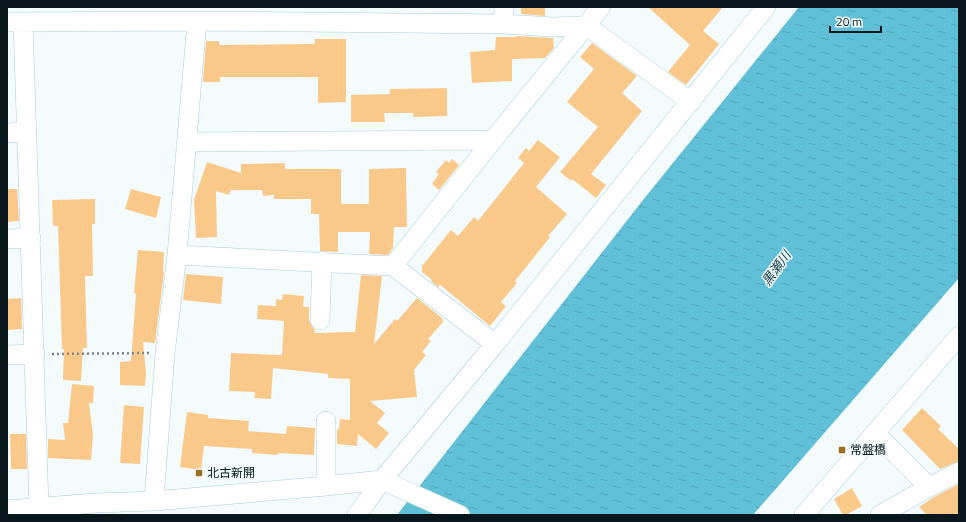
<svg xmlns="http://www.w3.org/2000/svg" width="966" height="522" font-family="'Titillium Web','Noto Sans JP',sans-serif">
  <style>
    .water { fill: url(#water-ripples) }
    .building { fill: #fac98a }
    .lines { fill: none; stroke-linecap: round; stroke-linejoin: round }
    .minor-casing { stroke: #a7ced9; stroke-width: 20 }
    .path { stroke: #7b8689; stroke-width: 2.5; stroke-dasharray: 2 3; stroke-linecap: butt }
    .minor { stroke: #fff; stroke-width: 19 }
    .poi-dot { fill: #9f6d23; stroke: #f3fbfd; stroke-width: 1.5 }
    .labels { text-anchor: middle; stroke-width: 3; stroke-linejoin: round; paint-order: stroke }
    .poi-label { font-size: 12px; fill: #08171b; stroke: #f3fbfd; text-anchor: start }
    .water-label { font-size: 13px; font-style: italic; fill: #0b3943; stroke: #f3fbfd }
  </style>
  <defs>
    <pattern id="water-ripples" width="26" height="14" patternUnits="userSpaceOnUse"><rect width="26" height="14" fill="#5fc0d8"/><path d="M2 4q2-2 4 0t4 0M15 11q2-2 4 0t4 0" fill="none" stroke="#51a4b9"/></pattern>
  </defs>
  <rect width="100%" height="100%" fill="#f3fbfd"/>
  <path class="water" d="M 799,7 L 959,7 L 959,278 L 753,515 L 397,515 L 643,200 Z"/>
  <path class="building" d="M 521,7 L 545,7 L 545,16 L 521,14 Z
    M 648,7 L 723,7 L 703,31 L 719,44 L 686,85 L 668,72 L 690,45 Z
    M 516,36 L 553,38 L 554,48 L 545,58 L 512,59 L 512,81 L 472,83 L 470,52 L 495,50 L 496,37 L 516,37 Z
    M 315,39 L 346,39 L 346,102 L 318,103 L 318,77 L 220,77 L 220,82 L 203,82 L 206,41 L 219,41 L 219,45 L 315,44 Z
    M 592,43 L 637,76 L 622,93 L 642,111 L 591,174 L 606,185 L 596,198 L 572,179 L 571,181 L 560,172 L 598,127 L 567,102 L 594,69 L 580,57 Z
    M 447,88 L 447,116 L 413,117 L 413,113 L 384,113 L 385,122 L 351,122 L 351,95 L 390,94 L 390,89 Z
    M 538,140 L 560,157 L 536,187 L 567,214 L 548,236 L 550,237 L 515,281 L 517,283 L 501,302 L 506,306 L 490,326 L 439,284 L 439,288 L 431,281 L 432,280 L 422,272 L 422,266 L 451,230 L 458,236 L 474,217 L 478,221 L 524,163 L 518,158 L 526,148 L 529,151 Z
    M 452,159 L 459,165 L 439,190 L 432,184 L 439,174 L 436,172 L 446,160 L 449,163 Z
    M 207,162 L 241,173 L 241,164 L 285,163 L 285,169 L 341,169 L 341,204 L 369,204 L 369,169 L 406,168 L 407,227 L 394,227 L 393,248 L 388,255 L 369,254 L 370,232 L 338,232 L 338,252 L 320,251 L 319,214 L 311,214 L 311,199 L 274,199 L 274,195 L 263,196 L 262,190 L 231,190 L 229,195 L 216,191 L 217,237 L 196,238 L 194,200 Z
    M 7,189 L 17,189 L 19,221 L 7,222 Z
    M 131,189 L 161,197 L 156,218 L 125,209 Z
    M 95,199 L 95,224 L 92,224 L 93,276 L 85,276 L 87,348 L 83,348 L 81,381 L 63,380 L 64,349 L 62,349 L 58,226 L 53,226 L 52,200 Z
    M 138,250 L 164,252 L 163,272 L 164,272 L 155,343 L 143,342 L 146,374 L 145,386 L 120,385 L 120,362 L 131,361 L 136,294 L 134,293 Z
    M 186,274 L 223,277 L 221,304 L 183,300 Z
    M 361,275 L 382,276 L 374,344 L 395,319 L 397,321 L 417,298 L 442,318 L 443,322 L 428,339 L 431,341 L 422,352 L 426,355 L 414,370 L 417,397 L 370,401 L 385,413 L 377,423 L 389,433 L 376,449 L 358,434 L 357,446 L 337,444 L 337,429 L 339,429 L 340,419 L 350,420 L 350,379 L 328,378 L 328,374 L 273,368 L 271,399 L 254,398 L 255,392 L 229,391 L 231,353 L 282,355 L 284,321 L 257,319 L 258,305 L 276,306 L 276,299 L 282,300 L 283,294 L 304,296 L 303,307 L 309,307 L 309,320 L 311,325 L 315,330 L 314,333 L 355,332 Z
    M 21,298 L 22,329 L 7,330 L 7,299 Z
    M 72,384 L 94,386 L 93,403 L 89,403 L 93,435 L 91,460 L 48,458 L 48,439 L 65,440 L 63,423 L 68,423 Z
    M 124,405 L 144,407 L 140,464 L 120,463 Z
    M 922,408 L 941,426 L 938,429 L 959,449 L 959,461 L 940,469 L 902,430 Z
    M 187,412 L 208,415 L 208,418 L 249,421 L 248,431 L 286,434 L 287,426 L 315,428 L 314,455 L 278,453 L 278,455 L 252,453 L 252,449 L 204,446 L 201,470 L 180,467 Z
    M 10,434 L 26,434 L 27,469 L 11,469 Z
    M 959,484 L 959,515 L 927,515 L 919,507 L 934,497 Z
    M 852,488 L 862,506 L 846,515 L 843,515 L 834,499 Z"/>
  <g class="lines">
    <defs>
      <path id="minor" d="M 197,21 L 177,255 L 393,266 L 495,344
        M 7,22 L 197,21 L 503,24 L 552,27 L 587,26 L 691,102
        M 23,22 L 39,508
        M 503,24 L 504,7
        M 7,133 L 27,132
        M 187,142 L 493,140
        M 7,239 L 31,238
        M 393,266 L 493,140 L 601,7
        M 320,320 L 322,261
        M 7,355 L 35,354
        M 326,421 L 326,486
        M 875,433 L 929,487
        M 154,501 L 165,353 L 177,255
        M 7,510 L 96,503 L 154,501 L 326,486 L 382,480 L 460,515
        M 357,515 L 382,480 L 495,344 L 766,7
        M 804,515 L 959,336
        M 880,515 L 929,487 L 959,472"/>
    </defs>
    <use href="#minor" class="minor-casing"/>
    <path class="path" d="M 52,354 L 149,353"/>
    <use href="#minor" class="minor"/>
  </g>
  <g class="poi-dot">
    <rect x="838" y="446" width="8" height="8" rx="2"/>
    <rect x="195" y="469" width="8" height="8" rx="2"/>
  </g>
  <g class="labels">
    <g class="poi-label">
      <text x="850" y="454">常盤橋</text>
      <text x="207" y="477">北古新開</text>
    </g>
    <g class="water-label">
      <text transform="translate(776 268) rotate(-54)" y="5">黒瀬川</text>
    </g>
  </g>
  <rect width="966" height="522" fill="none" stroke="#08171b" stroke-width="16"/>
  <path d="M830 26v6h51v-6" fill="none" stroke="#08171b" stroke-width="2"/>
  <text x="836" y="26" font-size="12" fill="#08171b" stroke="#f3fbfd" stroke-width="3" paint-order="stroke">20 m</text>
</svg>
